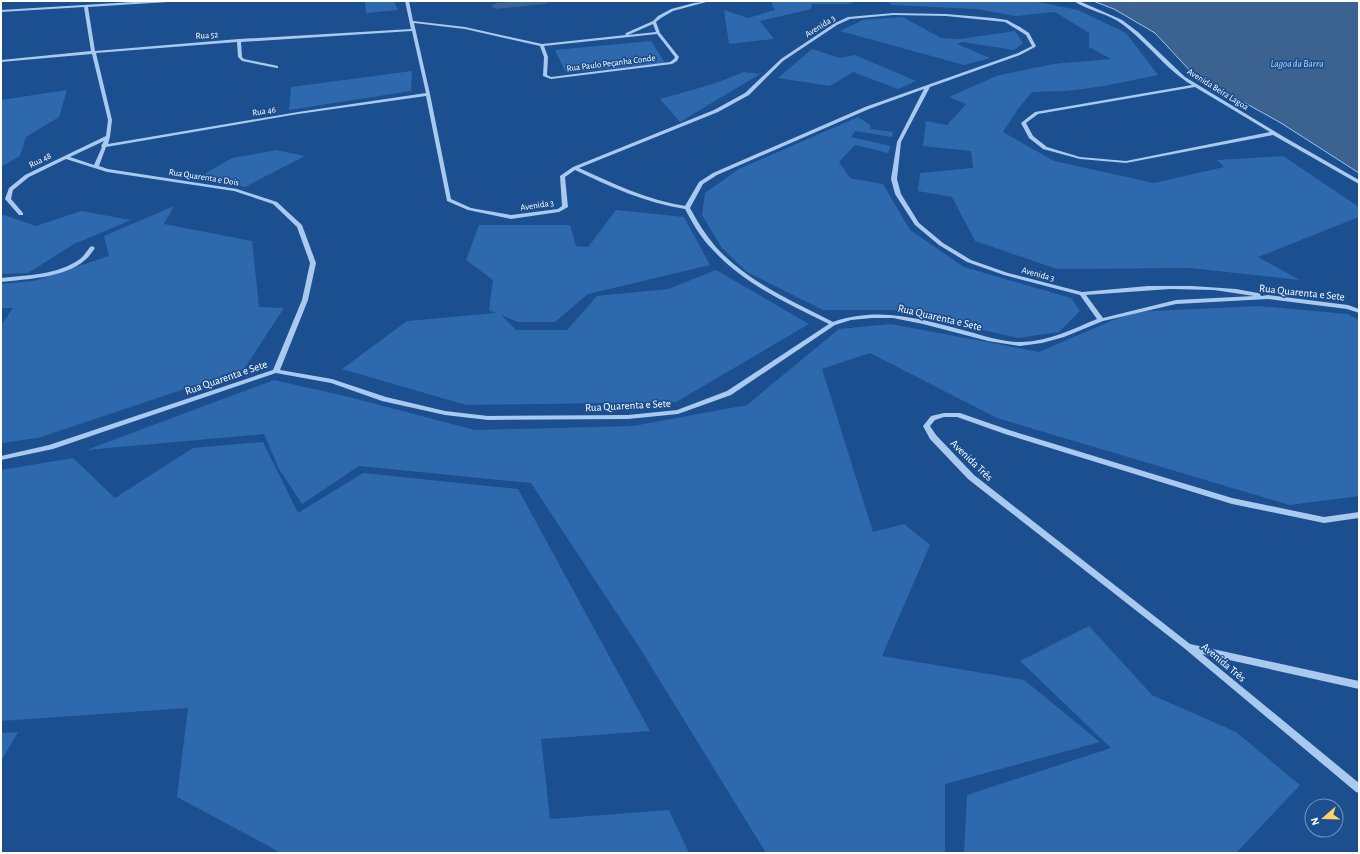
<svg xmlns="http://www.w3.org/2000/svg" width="1360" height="854" font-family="'Alegreya Sans',sans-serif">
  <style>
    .green { fill: #2e69ad }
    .water { fill: #3c6290; stroke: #9cc4f0 }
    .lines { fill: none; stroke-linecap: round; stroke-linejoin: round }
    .canal { fill: #3c6290; fill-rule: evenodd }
    .minor { fill: #a9c9ee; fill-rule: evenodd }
    .labels { text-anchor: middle; stroke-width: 3.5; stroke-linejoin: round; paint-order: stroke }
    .far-street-label { font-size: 9px; fill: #fff; stroke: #1b4f8f }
    .far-water-label { font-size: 10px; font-style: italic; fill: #b5d3f5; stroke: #1b4f8f }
    .street-label { font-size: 11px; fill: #fff; stroke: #1b4f8f }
  </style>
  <rect width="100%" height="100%" fill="#1b4f8f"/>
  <path class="green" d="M 365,1 L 394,1 L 398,10 L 366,13 Z
    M 771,1 L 856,1 L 849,4 L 812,4 L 811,9 L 760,21 L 774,39 L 729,44 L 724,10 L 748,18 L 775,10 Z
    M 888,1 L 1034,1 L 1078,10 L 1126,33 L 1158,75 L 1104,86 L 1067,91 L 1032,92 L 1018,109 L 1003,132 L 1054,161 L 1154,183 L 1224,167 L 1217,160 L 1283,156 L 1359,207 L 1359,217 L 1258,257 L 1300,280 L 1190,268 L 1057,269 L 975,241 L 952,197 L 918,191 L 920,173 L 973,168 L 971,151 L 923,146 L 926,121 L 947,125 L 966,104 L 949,97 L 996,76 L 1053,64 L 1111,59 L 1089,47 L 1089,33 L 1055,12 L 1015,16 L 977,9 L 892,5 Z
    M 903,17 L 941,38 L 959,39 L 1015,31 L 1023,43 L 1014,50 L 962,42 L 957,44 L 990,58 L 964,65 L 840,31 L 863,20 Z
    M 651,41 L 665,63 L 566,73 L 555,50 Z
    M 812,49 L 840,58 L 855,55 L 916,81 L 898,89 L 853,72 L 830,86 L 778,78 Z
    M 412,71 L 411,91 L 289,110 L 291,87 Z
    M 744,72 L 760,74 L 680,122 L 660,99 L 713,84 Z
    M 67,90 L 59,117 L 26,137 L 20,156 L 1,167 L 1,100 Z
    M 858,117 L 870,125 L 870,129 L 893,132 L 892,137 L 855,131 L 851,137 L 891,146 L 888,153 L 855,145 L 839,162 L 850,178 L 883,184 L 910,230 L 964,267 L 1071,298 L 1080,311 L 1059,332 L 1018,338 L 895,310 L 823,310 L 747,272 L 722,248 L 702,215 L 705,193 L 739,169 Z
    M 276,150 L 305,156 L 245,187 L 199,177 L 232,158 Z
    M 174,206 L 164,224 L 252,241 L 259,307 L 284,308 L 244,369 L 38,438 L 1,443 L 1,325 L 13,308 L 1,308 L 1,284 L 34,281 L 109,256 L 104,236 Z
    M 616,210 L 684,217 L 710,265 L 588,294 L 555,322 L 518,322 L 501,315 L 516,330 L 567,330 L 597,296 L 668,289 L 716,270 L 809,324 L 676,402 L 466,405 L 342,369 L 407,321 L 496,313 L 489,310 L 493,280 L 466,260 L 479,225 L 570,225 L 576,246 L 588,247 Z
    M 81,211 L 131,220 L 74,244 L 28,273 L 1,274 L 1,216 L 4,215 L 36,226 Z
    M 1258,306 L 1348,314 L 1359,320 L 1359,496 L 1290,505 L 997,418 L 870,353 L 822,369 L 873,532 L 904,524 L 930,545 L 882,656 L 1024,680 L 1100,742 L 945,784 L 945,853 L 766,853 L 641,650 L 531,483 L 359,466 L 302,504 L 279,469 L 264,434 L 86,450 L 274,380 L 349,397 L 475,430 L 633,426 L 747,405 L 839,329 L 891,324 L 1039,352 L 1132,312 Z
    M 263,442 L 298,513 L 363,473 L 518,489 L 650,731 L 541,739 L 550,819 L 669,810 L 689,853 L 277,853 L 276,850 L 177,797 L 188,708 L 1,721 L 1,470 L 73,458 L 115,498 L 193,448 Z
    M 1089,626 L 1152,695 L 1236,732 L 1300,785 L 1236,853 L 964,853 L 967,795 L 1111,748 L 1020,661 Z
    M 18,732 L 1,761 L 1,733 Z"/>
  <path class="water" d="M 1093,1 L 1359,1 L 1359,173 L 1281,123 L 1193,74 L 1155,33 L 1114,9 Z"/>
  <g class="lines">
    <path class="canal" d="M 517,1 L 550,1 L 545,4 L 496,9 L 491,6 L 496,3 Z"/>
    <path class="minor" d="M 149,1 L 170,1 L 168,2 L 88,7 L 95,51 L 239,39 L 411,29 L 405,1 L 409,1 L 413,21 L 465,27 L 542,44 L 626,35 L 625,34 L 626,33 L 653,21 L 658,16 L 671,9 L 694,3 L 710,1 L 673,11 L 661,18 L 656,22 L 660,33 L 679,57 L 677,61 L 672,64 L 551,79 L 543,76 L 544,57 L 540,46 L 465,29 L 414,23 L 430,94 L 451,199 L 471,208 L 511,215 L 558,209 L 562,206 L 560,176 L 573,167 L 714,110 L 745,93 L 781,59 L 835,23 L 848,17 L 893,13 L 946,14 L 993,18 L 1007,20 L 1020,27 L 1029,33 L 1036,46 L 1035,47 L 1020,55 L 930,87 L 901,142 L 897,179 L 901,194 L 919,223 L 943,243 L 971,260 L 1008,273 L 1082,292 L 1148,286 L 1192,286 L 1236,289 L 1258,293 L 1260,294 L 1261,296 L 1268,295 L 1348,305 L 1359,309 L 1359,313 L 1347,309 L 1268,299 L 1176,304 L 1103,321 L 1064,337 L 1042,343 L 1020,346 L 988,341 L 923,324 L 893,318 L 872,318 L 851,320 L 835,325 L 731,395 L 678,414 L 628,419 L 488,420 L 445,415 L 382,401 L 331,383 L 276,373 L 53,449 L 1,460 L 1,456 L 49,445 L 273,370 L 302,300 L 310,263 L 297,227 L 273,204 L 234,191 L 107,172 L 66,159 L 29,177 L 13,190 L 11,199 L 23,213 L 23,215 L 19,215 L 5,199 L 9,188 L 25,175 L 106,136 L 108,120 L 92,54 L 1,62 L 1,60 L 91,51 L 84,7 L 1,12 L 1,10 ZM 893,15 L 946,16 L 1005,22 L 1026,35 L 1032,46 L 1018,53 L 865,107 L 713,173 L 699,182 L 685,206 C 647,200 614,184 579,168 L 718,112 L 749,95 L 783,61 L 837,25 L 850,19 ZM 653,24 L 656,32 L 628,35 ZM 412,31 L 426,93 L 298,112 L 108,144 L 110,137 L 112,120 L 96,53 L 237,42 L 238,57 L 242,61 L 277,68 L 278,68 L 278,66 L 244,59 L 242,57 L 241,42 ZM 657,34 L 675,57 L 674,59 L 670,62 L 551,77 L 547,75 L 548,57 L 544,46 ZM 924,89 L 897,142 L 891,179 L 895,194 L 915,225 L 939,245 L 967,262 L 1004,275 L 1080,295 L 1097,319 C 1073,329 1049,341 1022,342 C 1008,343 987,337 974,333 C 926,321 882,305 833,322 C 792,301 746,281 715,246 C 705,234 697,221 690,208 L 703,184 L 717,175 L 869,109 ZM 426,96 L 447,201 L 468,210 L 511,219 L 559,212 L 568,207 L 565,177 L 575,170 C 611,187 646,203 685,209 C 693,224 701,238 713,250 C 744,284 788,304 829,324 L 727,391 L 677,410 L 628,415 L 488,416 L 445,411 L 386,397 L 332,379 L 280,370 L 308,300 L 316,263 L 302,225 L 277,202 L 237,189 L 108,169 L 99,166 L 106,147 L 298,114 ZM 104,141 L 101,146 L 102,147 L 94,165 L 70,157 ZM 1170,289 L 1214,290 L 1254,296 L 1176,300 L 1103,318 L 1086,295 Z
      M 1074,1 L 1079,1 L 1122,20 L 1138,32 L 1185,77 L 1284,137 L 1359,180 L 1359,184 L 1273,135 L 1126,163 L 1080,159 L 1043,149 L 1029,138 L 1021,123 L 1035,112 L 1192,85 C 1165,69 1147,42 1122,24 C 1108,13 1088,11 1074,1 ZM 1195,87 L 1270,132 L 1126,161 L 1080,157 L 1047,147 L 1033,136 L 1026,123 L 1038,114 Z
      M 92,246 L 95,248 C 92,252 89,257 85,260 C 65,278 26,279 1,282 L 1,278 C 27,275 58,275 80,259 C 84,256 87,251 90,247 Z
      M 944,413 L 960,413 L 1009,430 L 1232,498 L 1324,517 L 1359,512 L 1359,518 L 1324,523 L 1232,504 L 1005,434 L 957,417 L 944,417 L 935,420 L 930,426 L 936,435 L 974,475 L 1190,644 L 1359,681 L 1359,689 L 1202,654 L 1359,783 L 1359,793 L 1356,792 L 1184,648 L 968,479 L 930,439 L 923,426 L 931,416 Z"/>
  </g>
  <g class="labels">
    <g class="far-street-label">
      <text transform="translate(820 26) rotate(-32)" y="3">Avenida 3</text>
      <text transform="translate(207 35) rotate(-4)" y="3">Rua 52</text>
      <text transform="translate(611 63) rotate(-7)" y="3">Rua Paulo Peçanha Conde</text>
      <text transform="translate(1218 89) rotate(32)" y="3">Avenida Beira Lagoa</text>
      <text transform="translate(264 111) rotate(-9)" y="3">Rua 46</text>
      <text transform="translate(40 160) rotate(-26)" y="3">Rua 48</text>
      <text transform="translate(204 177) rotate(9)" y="3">Rua Quarenta e Dois</text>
      <text transform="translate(537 205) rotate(-9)" y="3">Avenida 3</text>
      <text transform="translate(1038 274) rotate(15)" y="3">Avenida 3</text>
    </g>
    <g class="far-water-label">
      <text x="1297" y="67">Lagoa da Barra</text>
    </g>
    <g class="street-label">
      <text transform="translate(1302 292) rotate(6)" y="4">Rua Quarenta e Sete</text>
      <text transform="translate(940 317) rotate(13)" y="4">Rua Quarenta e Sete</text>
      <text transform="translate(226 377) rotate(-19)" y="4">Rua Quarenta e Sete</text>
      <text transform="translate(628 405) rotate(-3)" y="4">Rua Quarenta e Sete</text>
      <text transform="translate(972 460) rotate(44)" y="4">Avenida Três</text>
      <text transform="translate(1224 662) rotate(40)" y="4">Avenida Três</text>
    </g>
  </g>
  <rect width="1360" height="854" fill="none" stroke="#ffffff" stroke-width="4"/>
  <g transform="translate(1324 818) rotate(250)"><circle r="19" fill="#1b4f8f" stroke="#7695bc"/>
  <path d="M0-3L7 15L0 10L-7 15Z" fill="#ffd166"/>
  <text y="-6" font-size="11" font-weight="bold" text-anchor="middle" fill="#ffffff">N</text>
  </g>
</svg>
